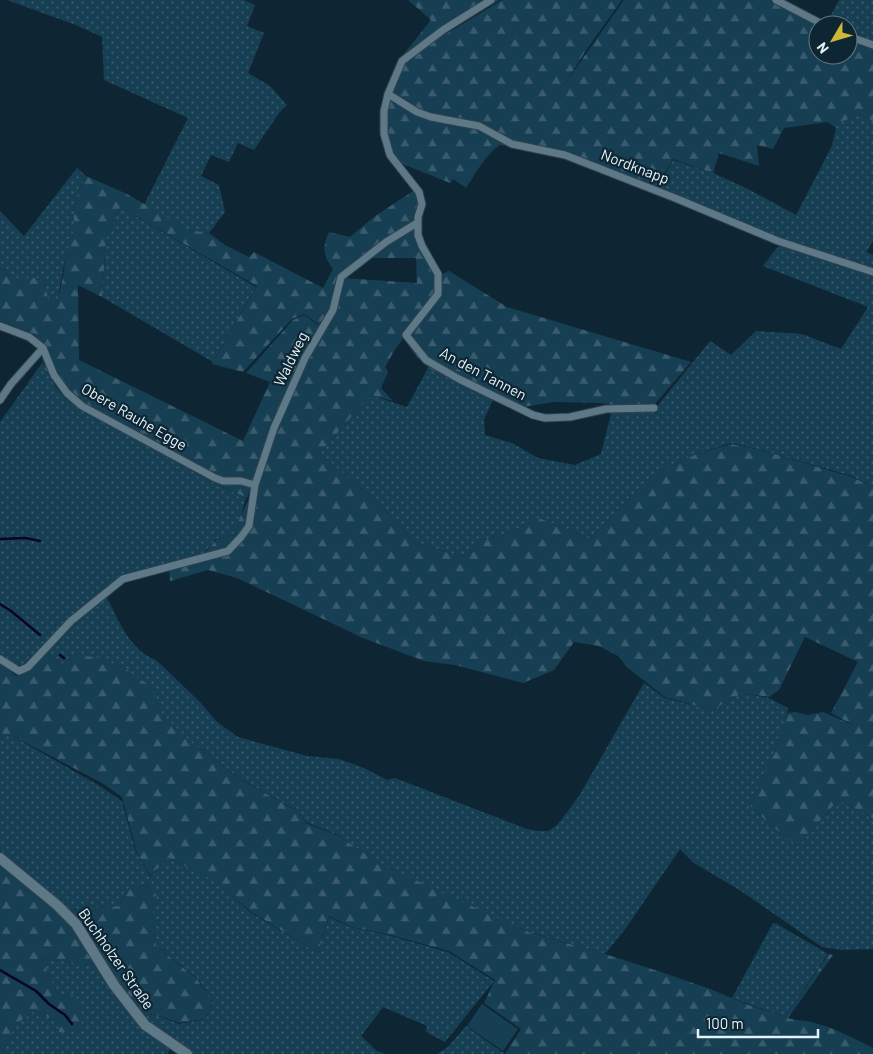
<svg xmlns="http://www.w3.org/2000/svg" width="873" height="1054" font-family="Barlow,sans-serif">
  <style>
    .grass { fill: url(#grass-dots) }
    .forest { fill: url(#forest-firs) }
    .pitch { fill: #173f53 }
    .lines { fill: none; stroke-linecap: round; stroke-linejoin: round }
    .stream { stroke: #0b0424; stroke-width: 2.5 }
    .street-casing { stroke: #32414c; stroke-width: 9 }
    .secondary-casing { stroke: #32414c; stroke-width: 12 }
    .street { stroke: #5d7886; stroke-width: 7 }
    .secondary { stroke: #5d7886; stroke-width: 10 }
    .labels { text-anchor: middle; stroke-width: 4.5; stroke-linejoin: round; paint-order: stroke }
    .street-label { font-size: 15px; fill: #e4f3fb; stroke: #0e2633 }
  </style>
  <defs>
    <pattern id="grass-dots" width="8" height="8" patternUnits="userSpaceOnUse" patternTransform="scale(1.25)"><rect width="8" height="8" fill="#173f53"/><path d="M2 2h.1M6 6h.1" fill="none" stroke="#395b6d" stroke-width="1.8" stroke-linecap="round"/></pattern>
    <pattern id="forest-firs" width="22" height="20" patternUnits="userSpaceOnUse" patternTransform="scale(1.25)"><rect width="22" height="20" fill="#173f53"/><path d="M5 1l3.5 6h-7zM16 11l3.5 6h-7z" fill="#395b6d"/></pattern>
  </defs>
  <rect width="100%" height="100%" fill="#0e2633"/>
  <path class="grass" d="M 7,0 L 244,0 L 255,5 L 247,26 L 264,33 L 248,73 L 270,86 L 287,105 L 279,113 L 254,150 L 238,143 L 229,162 L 211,155 L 201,176 L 219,185 L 225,212 L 209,233 L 189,230 L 144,205 L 188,118 L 104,80 L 102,37 L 76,25 Z
    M 839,0 L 873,0 L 873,42 L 848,33 L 848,25 L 830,25 L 827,23 Z
    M 860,115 L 873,121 L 873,241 L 866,252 L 873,255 L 873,269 L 777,238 L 658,188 L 673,160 L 713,173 L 748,189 L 796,215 L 832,146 L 836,128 L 832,125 Z
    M 77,168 L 86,176 L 78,191 L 74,211 L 74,231 L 65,259 L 57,304 L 48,300 L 44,278 L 12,278 L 0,268 L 0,211 L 24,236 Z
    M 120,207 L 256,287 L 213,362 L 102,297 L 106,239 Z
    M 783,244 L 873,273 L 873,487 L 852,476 L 761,450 L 731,443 L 697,454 L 653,474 L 590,539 L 539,518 L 505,535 L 481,540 L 466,558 L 413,542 L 394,518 L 320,453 L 370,395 L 407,407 L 429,366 L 457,384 L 492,402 L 484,419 L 485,435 L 512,443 L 538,458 L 575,465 L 601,454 L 612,410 L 655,409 L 710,341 L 731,355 L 756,331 L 802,334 L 841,349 L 868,307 L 763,266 L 776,249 Z
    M 42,363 L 55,386 L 66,400 L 214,483 L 246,498 L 235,535 L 216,539 L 199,559 L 123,577 L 100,593 L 66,621 L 28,662 L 22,665 L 15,666 L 0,655 L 0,422 Z
    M 106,596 C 118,619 130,651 156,660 L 200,702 L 217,722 L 238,737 L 307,756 L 339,759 L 364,768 L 387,780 L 395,778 L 527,829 L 538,831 L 548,831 L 556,826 L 562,819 L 579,796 L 644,683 L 665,698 L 712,710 L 742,693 L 769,698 L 788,708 L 787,713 L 774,752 L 750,806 L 773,827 L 798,846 L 838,800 L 873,818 L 873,949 L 842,950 L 822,947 L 741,891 L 694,863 L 680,849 L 626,928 L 605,954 L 532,933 L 484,913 L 380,864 L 338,835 L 306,822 L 296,810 L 242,780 L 194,745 L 162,714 L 150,686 L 60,665 L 46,651 L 70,625 Z
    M 9,734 L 100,786 L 122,801 L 136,852 L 150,876 L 168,858 L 214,880 L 250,912 L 318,953 L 329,917 L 350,927 L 384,934 L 448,952 L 494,981 L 445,1042 L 426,1032 L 427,1026 L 383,1007 L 361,1036 L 377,1051 L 385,1054 L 193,1054 L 154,1028 L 140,1013 L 159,1016 L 179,1024 L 206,1019 L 213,1001 L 197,978 L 156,946 C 154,934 153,922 153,909 C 154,899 156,897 155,886 L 131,887 L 119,906 L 70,910 L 0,851 L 0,740 Z
    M 773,923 L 777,924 L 828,954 L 785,1017 L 732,998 Z
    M 42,959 L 99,965 L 130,1013 L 147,1033 L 171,1047 L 168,1054 L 3,1054 L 15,1025 L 34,1011 L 57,1021 L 58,996 Z
    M 466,1026 L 505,1054 L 437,1054 L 448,1047 Z"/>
  <path class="forest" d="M 408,0 L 500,0 L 445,32 L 446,34 L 502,0 L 622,0 L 589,46 L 562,88 L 624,0 L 773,0 L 818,25 L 818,55 L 848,55 L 848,39 L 873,49 L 873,121 L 860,115 L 832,125 L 828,122 L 784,128 L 773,149 L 757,145 L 759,166 L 719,153 L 713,173 L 673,159 L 657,187 L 559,152 L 562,147 L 558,152 L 500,145 C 485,155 476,173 466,188 L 453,179 L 450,183 L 398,162 L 393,155 L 386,134 L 386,111 L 399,60 L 431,20 Z
    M 86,176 L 127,194 L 189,230 L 209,233 L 225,245 L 249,257 L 254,252 L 323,288 L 333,269 C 323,256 322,247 329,232 L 350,237 L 374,217 L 416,189 C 422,204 418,211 411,225 L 340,276 L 330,308 L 321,326 L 304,314 L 292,319 L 243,372 L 212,364 L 257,286 L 120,207 L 106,239 L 102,297 L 78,285 L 79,360 L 243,441 L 270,382 L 246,373 L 293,320 L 304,315 L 321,327 L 264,453 L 247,498 L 214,483 L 66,400 L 45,369 L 42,359 L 46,357 L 34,334 L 0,321 L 0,268 L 12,278 L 44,278 L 48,299 L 57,304 L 64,272 L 65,259 L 74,231 L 74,211 L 78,192 Z
    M 414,227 L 416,238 L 436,275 L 437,294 L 396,348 L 385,367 L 388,372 L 381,388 L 393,401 L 370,395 L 320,453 L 394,518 L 413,542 L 466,558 L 481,540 L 505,535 L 539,518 L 590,539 L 653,474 L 697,454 L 731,444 L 761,450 L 852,477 L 873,487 L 873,818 L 838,800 L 798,846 L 773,827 L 750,806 L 774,752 L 787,713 L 795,712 L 808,715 L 823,712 L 855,726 L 831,713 L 858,662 L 805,637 L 779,690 L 769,697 L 742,693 L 712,710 L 665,697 L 628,668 L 618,656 L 599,646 L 574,642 L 554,670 L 523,683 L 455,665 L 424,661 L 363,638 L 237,578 L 208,570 L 170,581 L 169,569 L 197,562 L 217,539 L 235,535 L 240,517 L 258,481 L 276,428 L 307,360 L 325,327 L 342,278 L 417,283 L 416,258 L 366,258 Z
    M 449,271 L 507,307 L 691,362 L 654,405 L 626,407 L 601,403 L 554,402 L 523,407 L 497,396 L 492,402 C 470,391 434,375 417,357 C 412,352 409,346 405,340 L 439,295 L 440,275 Z
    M 46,651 L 60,665 L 72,655 L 95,657 L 123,667 L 150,686 L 162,714 L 194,745 L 243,781 L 297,811 L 306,823 L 339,836 L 380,864 L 531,933 L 605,954 L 661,972 L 710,989 L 746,1004 L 785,1017 L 829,954 L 833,955 L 788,1018 C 796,1021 803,1020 811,1022 C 833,1027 853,1038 873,1048 L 873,1054 L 505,1054 L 521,1029 L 484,1003 L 495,980 L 449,951 L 383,933 L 351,927 L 329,916 L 318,953 L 250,911 L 213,880 L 169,858 L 150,875 L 137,853 L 122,797 L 102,783 L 9,734 L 0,740 L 0,662 L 16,676 L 32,668 Z
    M 0,859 L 18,866 L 70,910 L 119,906 L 131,887 L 155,886 L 156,898 L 153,908 L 154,932 L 156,946 L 196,978 L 213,1001 L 206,1019 L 179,1023 L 160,1016 L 140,1013 L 99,965 L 42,959 L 58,996 L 72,994 L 83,1016 L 79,1032 L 59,1032 L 57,1021 L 34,1011 L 15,1025 L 3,1054 L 0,1054 Z"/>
  <path class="pitch" d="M 482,1004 L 518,1029 L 503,1051 L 467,1026 Z"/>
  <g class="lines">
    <path class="stream" d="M 0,539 L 26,538 L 40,541
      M 0,604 L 11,611 L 40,635
      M 60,655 L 64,658
      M 0,970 L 36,991 L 49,1004 L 65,1015 L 72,1024"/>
    <defs>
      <path id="street" d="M 491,0 L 443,30 L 402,61 L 388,94 L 384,111 L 384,134 L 390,155 L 419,192 L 422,204 L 418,217 L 418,235 L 422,246 L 438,274 L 438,294 L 406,335 L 426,360 L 459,379 L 533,415 L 545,418 L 570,417 L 606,409 L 654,408
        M 776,0 L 824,25
        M 848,36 L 873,45
        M 388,94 L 417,112 L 431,117 L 479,126 L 512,144 L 565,155 L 675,198 L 778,241 L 873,272
        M 0,326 L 29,337 L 43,348 L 54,375 L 67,393 L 82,406 L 215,478 L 223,481 L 241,481 L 255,485
        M 0,400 L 11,384 L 43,348
        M 0,659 L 19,671 L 28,667 L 71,621 L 123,579 L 228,551 L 241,537 L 249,526 L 255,485 L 274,428 L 305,358 L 333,310 L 341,277 L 386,242 L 417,223"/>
      <path id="secondary" d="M 0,858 L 57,905 L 76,924 L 114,985 L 145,1025 L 187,1054"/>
    </defs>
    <use href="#street" class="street-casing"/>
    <use href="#secondary" class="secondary-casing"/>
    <use href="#street" class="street"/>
    <use href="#secondary" class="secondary"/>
  </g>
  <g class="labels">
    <g class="street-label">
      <text transform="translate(635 167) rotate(21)" y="5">Nordknapp</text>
      <text transform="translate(291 359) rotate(-64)" y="5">Waldweg</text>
      <text transform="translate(483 374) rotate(28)" y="5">An den Tannen</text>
      <text transform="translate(134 417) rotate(30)" y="5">Obere Rauhe Egge</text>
      <text transform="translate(116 959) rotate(55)" y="5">Buchholzer Straße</text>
    </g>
  </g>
  <g transform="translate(833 40) rotate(232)"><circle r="24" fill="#0e2633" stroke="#647883"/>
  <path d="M0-4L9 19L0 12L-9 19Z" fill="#cfb837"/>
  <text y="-8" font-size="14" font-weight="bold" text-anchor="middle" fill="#e4f3fb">N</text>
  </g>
  <path d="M698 1029v8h120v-8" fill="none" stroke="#e4f3fb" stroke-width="2.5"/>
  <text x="706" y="1029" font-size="15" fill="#e4f3fb" stroke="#0e2633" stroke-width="4" paint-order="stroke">100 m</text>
</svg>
